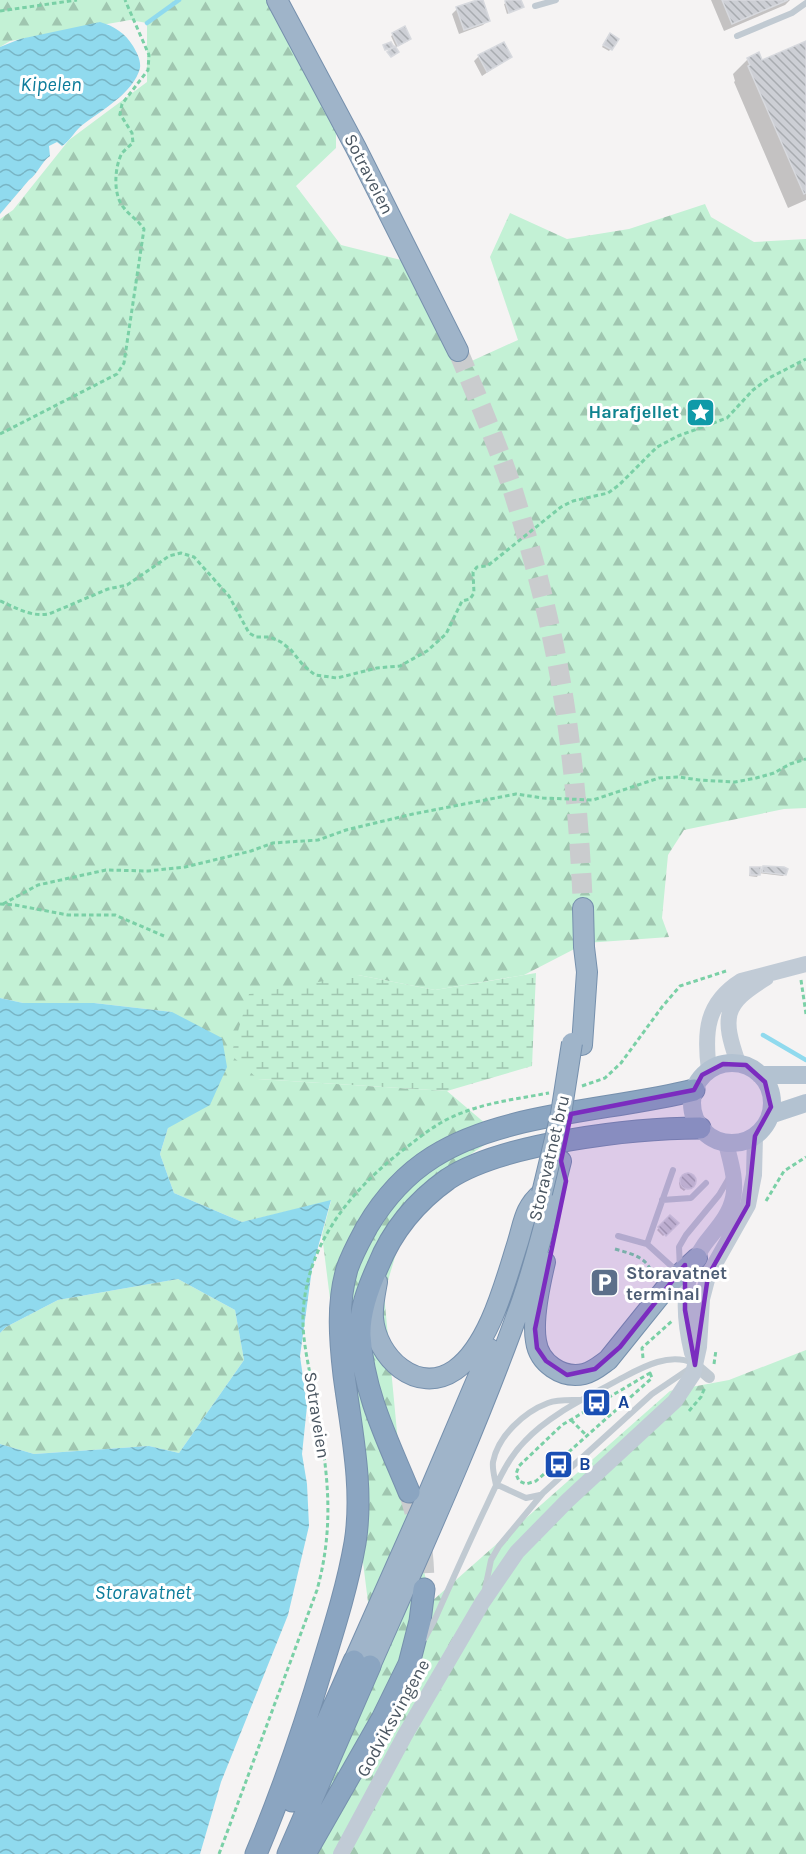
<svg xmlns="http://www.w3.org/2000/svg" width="806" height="1854" font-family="Karla,sans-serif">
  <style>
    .forest { fill: url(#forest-firs) }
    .wetland { fill: url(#wetland-marsh) }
    .water { fill: url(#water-waves) }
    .shadow { fill: #0003 }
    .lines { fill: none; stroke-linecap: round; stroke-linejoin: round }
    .stream { stroke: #90daee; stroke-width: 4.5 }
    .building { fill: url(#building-back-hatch); stroke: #d7d9de; stroke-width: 1.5 }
    .trunk-tunnel { stroke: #caccce; stroke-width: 20; stroke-dasharray: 20 10; stroke-linecap: butt }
    .motorway-tunnel { stroke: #caccce; stroke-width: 21; stroke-dasharray: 21 10; stroke-linecap: butt }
    .trunk-casing { stroke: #7690ad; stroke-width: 22 }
    .motorway-casing { stroke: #7690ad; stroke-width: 23 }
    .path { stroke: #7ad0a6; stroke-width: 3; stroke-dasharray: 4.5 3; stroke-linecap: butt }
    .service { stroke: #c1cad2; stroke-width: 6 }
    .minor { stroke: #c1cad2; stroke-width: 12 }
    .secondary { stroke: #c1cbd6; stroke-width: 16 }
    .primary { stroke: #b3c2d1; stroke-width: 18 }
    .trunk { stroke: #9fb4c9; stroke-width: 20 }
    .motorway { stroke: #8ba5c1; stroke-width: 21 }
    .trunk-bridge-casing { stroke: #7690ad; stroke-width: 22; stroke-linecap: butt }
    .trunk-bridge { stroke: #9fb4c9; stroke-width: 20 }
    .marked { fill: #7b2cbf; fill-opacity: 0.2; stroke: #7b2cbf; stroke-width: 4.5; stroke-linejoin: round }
    .labels { text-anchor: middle; stroke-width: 6; stroke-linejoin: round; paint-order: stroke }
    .street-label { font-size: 18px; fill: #4a5661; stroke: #fff }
    .culture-label { font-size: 18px; font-weight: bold; fill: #0d838f; stroke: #fff; text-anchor: end }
    .service-label { font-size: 18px; font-weight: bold; fill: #4e5e75; stroke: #fff; text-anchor: start }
    .transit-label { font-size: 18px; font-weight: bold; fill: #164399; stroke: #fff; text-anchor: start }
    .water-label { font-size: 20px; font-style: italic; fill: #0c7c9b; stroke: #fff }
  </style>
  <defs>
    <pattern id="forest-firs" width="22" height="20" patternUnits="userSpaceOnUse" patternTransform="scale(1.5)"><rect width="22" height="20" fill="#c3f1d5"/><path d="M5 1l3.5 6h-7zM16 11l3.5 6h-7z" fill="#a0c6b0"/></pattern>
    <pattern id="wetland-marsh" width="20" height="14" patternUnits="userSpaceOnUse" patternTransform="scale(1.5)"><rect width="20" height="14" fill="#c3f1d5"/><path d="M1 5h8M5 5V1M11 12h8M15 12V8" fill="none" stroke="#a0c6b0"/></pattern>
    <pattern id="water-waves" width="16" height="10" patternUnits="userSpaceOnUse" patternTransform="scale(1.5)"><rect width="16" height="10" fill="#90daee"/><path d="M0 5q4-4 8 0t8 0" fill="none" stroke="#78b4c4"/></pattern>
    <pattern id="building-back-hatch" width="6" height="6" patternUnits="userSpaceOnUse" patternTransform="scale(1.5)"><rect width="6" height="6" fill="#cdcfd5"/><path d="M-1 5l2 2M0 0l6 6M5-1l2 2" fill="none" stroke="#a8abb0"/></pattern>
  </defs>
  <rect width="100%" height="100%" fill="#f5f3f3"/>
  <path class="forest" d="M 0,0 L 288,0 L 336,108 L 336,148 L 296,186 L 341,245 L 413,263 L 419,297 L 465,364 L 518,340 L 490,257 L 510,213 L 567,239 L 629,229 L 705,204 L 711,217 L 754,242 L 806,239 L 806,808 L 784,809 L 684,830 L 668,855 L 662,918 L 669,937 L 586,943 L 524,975 L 435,990 L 358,975 L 258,1079 L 447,1091 L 499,1135 L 414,1193 L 384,1294 L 400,1464 L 431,1602 L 670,1391 L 729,1380 L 806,1350 L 806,1854 L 288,1854 L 369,1610 L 322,1235 L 331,1201 L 242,1222 L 174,1193 L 160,1154 L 168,1128 L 172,1012 L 94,1003 L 23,1003 L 0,998 L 0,219 L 13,210 L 69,140 L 147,82 L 147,23 L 130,20 L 10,41 L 0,47 Z
    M 178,1279 L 235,1310 L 244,1360 L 179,1453 L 149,1446 L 34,1454 L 0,1444 L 0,1333 L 6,1327 L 58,1300 Z"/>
  <path class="wetland" d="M 536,973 L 532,1066 L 447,1091 L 258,1079 L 231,1055 L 249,994 L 358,975 L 435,990 Z"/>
  <path class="water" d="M 100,22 C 114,26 125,33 133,46 C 137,53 141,60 140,68 C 134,93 100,111 81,126 C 74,132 70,141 62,146 L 57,142 L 49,146 L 50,156 C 41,162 38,174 29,180 L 0,214 L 0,47 L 20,39 Z
    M 0,998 L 23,1003 L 94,1003 L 172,1012 L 222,1038 L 227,1067 L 210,1105 L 168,1128 L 160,1154 L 174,1193 L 242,1222 L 331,1200 L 312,1269 L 300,1356 L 307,1406 L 302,1454 L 307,1484 L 309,1526 L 288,1615 L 221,1782 L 200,1854 L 0,1854 L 0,1444 L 34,1454 L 149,1446 L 179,1453 L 244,1360 L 235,1310 L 178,1279 L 58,1300 L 6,1327 L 0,1333 Z"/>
  <path class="shadow" d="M 512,0 L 520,0 L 522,7 L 507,14 L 504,4 Z
    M 711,0 L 790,0 L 785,5 L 724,31 Z
    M 457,9 L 488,20 L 483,25 L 459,34 L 452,14 Z
    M 405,28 L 408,41 L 396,47 L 391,36 Z
    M 608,37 L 617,40 L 609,51 L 602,47 Z
    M 806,42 L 806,200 L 788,208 L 734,82 L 735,81 L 733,74 L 748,59 L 761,62 Z
    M 479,56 L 510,57 L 482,76 L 474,61 Z
    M 763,867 L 785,874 L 783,876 L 759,873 L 757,877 L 749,876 L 751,868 L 759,872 Z
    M 688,1174 L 692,1176 L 693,1181 L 684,1191 L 680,1188 L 679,1183 L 684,1175 Z
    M 670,1217 L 677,1223 L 663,1236 L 657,1230 Z"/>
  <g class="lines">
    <path class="stream" d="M 147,23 L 179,0
      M 763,1035 L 806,1060"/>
  </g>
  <path class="building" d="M 477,0 L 483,0 L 490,21 L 464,30 L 456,7 Z
    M 508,0 L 521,0 L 524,7 L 509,13 L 505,1 Z
    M 722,0 L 788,0 L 732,24 Z
    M 405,26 L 411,39 L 398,46 L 392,33 Z
    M 610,33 L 619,39 L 612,50 L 603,45 Z
    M 806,41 L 806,193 L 804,194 L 748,66 L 750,65 L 747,58 L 759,52 L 762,60 Z
    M 391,42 L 394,47 L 385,50 L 383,45 Z
    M 504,42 L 512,57 L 487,72 L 478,55 Z
    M 395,46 L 399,52 L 391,57 L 387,52 Z
    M 763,866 L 784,867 L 788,869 L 786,875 L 762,872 Z
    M 750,867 L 761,867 L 760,875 L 750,875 Z
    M680 1181a8 8 0 1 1 16 0a8 8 0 1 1-16 0Z
    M 670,1215 L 679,1223 L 666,1236 L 658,1227 Z"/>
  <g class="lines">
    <path class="trunk-tunnel" d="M 458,351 C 477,397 497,443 513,491 C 535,561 554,634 565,708 C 575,774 580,841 583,908"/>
    <path class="motorway-tunnel" d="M 409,1492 C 420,1525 424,1555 424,1589"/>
    <defs>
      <path id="trunk" d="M 277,0 L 356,148 L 458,351
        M 582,1045 L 587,972 L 584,947 L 583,908
        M 545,1262 C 540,1283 532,1319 536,1341 C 539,1363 562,1379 584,1374 C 593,1372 601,1365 608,1360 L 670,1283 L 697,1258
        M 377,1282 C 375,1293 372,1307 373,1318 C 376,1357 417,1396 455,1370 C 489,1346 505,1283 517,1245 C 524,1223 524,1208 542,1193
        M 354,1661 L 430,1490 L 490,1349
        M 370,1666 C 423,1546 478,1425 522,1301 C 538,1255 549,1208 561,1161"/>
      <path id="motorway" d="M 409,1492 C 388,1441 363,1392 360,1336 C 359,1312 368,1288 378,1266 C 392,1231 417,1201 448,1179 C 502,1143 635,1128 700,1128
        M 292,1801 L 354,1661
        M 256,1854 C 283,1790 304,1728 324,1661 C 336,1622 348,1583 355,1543 C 364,1488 351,1429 344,1375 C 340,1340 337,1303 347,1269 C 352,1254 360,1240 367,1227 C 383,1200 406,1174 433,1157 C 503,1112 613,1111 694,1090
        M 288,1854 L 370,1666
        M 305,1854 L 382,1719 L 409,1664 L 420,1621 L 424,1589"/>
    </defs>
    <use href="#trunk" class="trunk-casing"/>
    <use href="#motorway" class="motorway-casing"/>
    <path class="path" d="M 0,11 L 77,0
      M 0,434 L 117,374 L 124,363 L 144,229 C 138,220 130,216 124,208 C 113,196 114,168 122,153 C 125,150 129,146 133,143 L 132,133 L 120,114 L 122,104 L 148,70 L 149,55 L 125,0
      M 0,601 C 17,608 30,617 49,614 L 108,589 L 127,585 L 169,556 L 181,553 L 194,557 L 229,596 L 249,633 L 256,637 L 270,637 L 281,642 L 291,650 L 303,665 L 315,675 L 337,678 L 377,668 L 400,666 L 427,651 L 446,634 L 462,601 L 470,599 L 474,593 L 473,572 L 477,567 L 487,566 L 495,560 L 561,507 L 573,501 L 608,493 L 619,485 L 657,447 L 678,436 L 727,418 L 753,390 L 769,378 L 806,359
      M 0,904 L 15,905 L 68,915 L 115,915 L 164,936
      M 3,904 L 38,885 L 106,870 L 148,871 L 185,867 L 251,851 L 273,843 L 318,840 L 346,830 L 413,814 L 516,794 L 543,798 L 593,800 L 659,778 L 679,777 L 699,780 L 735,782 L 756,778 L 774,773 L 790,764 L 806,759
      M 801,980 L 806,1014
      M 582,1086 L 605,1078 L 621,1063 L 662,1007 L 680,986 L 726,971
      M 766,1201 L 784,1171 L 806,1157
      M 615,1249 C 632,1254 648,1257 653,1276
      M 643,1358 L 642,1348 L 672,1321
      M 714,1364 L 716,1350
      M 650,1373 L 652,1378 L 536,1481 L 526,1484 L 519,1481 L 516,1474 L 519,1466 L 562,1425 Z
      M 689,1411 L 701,1397 L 705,1387
      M 571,1420 L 586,1435
      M 219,1854 L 317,1590 C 336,1521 327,1465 314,1396 C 310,1370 302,1342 303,1315 C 306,1245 350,1191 403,1150 C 419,1138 434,1125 452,1117 C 482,1103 516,1099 549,1093"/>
    <path class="service" d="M 535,6 L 556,0
      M 737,36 L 792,13 L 806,3
      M 662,1200 L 691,1198 L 706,1183
      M 618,1236 L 647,1244 L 679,1273
      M 647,1244 L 673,1170
      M 680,1269 L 679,1247 L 686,1235 L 719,1195 L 729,1178
      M 496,1485 C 495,1479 492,1469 493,1462 C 498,1436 524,1412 548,1403 C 558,1399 570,1400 581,1400
      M 496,1486 L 500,1486 L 526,1498 L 540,1495
      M 485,1589 L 491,1560 L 499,1546 L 543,1493 L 652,1394 L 689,1369
      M 425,1638 L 435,1619 C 451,1583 467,1547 484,1511 C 495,1488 506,1460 525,1441 C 550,1414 588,1397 620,1379 C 641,1368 668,1352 693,1363"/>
    <path class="minor" d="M 695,1365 L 709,1377"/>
    <path class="secondary" d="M 738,1063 C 722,1017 723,1004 766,978
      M 709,1070 C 704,1032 706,1003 741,981 L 806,964
      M 692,1353 C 683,1315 681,1278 704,1245 C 715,1230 729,1217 733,1198 C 737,1180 730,1160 726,1143
      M 341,1854 L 405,1735 L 482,1603 L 517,1552 L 567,1501 L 675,1401 L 693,1374 L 699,1347 L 702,1299 L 708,1276 L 748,1205 L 754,1175 L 755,1136"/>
    <path class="primary" d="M692 1103a40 40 0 1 1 80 0a40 40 0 1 1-80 0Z
      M 760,1075 L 806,1075
      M 770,1115 L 806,1103"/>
    <use href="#trunk" class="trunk"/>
    <use href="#motorway" class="motorway"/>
    <defs>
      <path id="trunk-bridge" d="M 542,1193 L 561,1114 L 572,1043"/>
    </defs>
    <use href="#trunk-bridge" class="trunk-bridge-casing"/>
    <use href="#trunk-bridge" class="trunk-bridge"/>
  </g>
  <path class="marked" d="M 723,1064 L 746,1065 L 765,1082 L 771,1107 L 755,1136 L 748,1205 L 708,1276 L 695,1365 L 685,1310 L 685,1265 L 620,1347 L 595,1369 L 567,1375 L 546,1361 L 537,1348 L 535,1329 L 566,1181 L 561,1161 L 571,1114 L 694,1090 L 702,1075 Z"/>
  <defs>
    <symbol id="sight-square" viewBox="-11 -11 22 22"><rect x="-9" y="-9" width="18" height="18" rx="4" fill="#0f9aa8" stroke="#fff"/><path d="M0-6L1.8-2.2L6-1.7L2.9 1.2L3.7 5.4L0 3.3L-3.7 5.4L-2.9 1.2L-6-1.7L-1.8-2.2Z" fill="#fff"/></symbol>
    <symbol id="parking-square" viewBox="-11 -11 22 22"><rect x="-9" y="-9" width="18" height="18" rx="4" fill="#5c6f8a" stroke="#fff"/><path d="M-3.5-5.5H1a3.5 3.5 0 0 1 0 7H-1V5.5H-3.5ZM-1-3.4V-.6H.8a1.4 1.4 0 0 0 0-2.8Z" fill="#fff"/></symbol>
    <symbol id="bus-square" viewBox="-11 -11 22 22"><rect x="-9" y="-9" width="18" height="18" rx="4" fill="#1a4fb4" stroke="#fff"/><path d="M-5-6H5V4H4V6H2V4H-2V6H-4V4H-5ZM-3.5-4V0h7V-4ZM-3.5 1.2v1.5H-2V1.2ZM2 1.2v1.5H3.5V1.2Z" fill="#fff"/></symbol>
  </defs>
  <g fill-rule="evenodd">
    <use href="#sight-square" x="684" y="396" width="33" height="33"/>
    <use href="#parking-square" x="588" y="1266" width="33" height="33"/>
    <use href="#bus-square" x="580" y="1386" width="33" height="33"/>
    <use href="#bus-square" x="542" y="1448" width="33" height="33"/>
  </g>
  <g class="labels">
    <g class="street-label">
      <text transform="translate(369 174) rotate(63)" y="6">Sotraveien</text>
      <text transform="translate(549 1158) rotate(-77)" y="6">Storavatnet bru</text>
      <text transform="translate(317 1415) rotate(81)" y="6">Sotraveien</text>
      <text transform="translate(393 1718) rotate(-61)" y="6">Godviksvingene</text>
    </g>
    <g class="culture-label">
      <text x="679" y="418">Harafjellet</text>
    </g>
    <g class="service-label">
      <text x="626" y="1279">Storavatnet<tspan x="626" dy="21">terminal</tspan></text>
    </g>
    <g class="transit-label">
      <text x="618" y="1408">A</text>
      <text x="579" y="1470">B</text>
    </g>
    <g class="water-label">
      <text x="51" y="91">Kipelen</text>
      <text x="143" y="1599">Storavatnet</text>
    </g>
  </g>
</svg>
